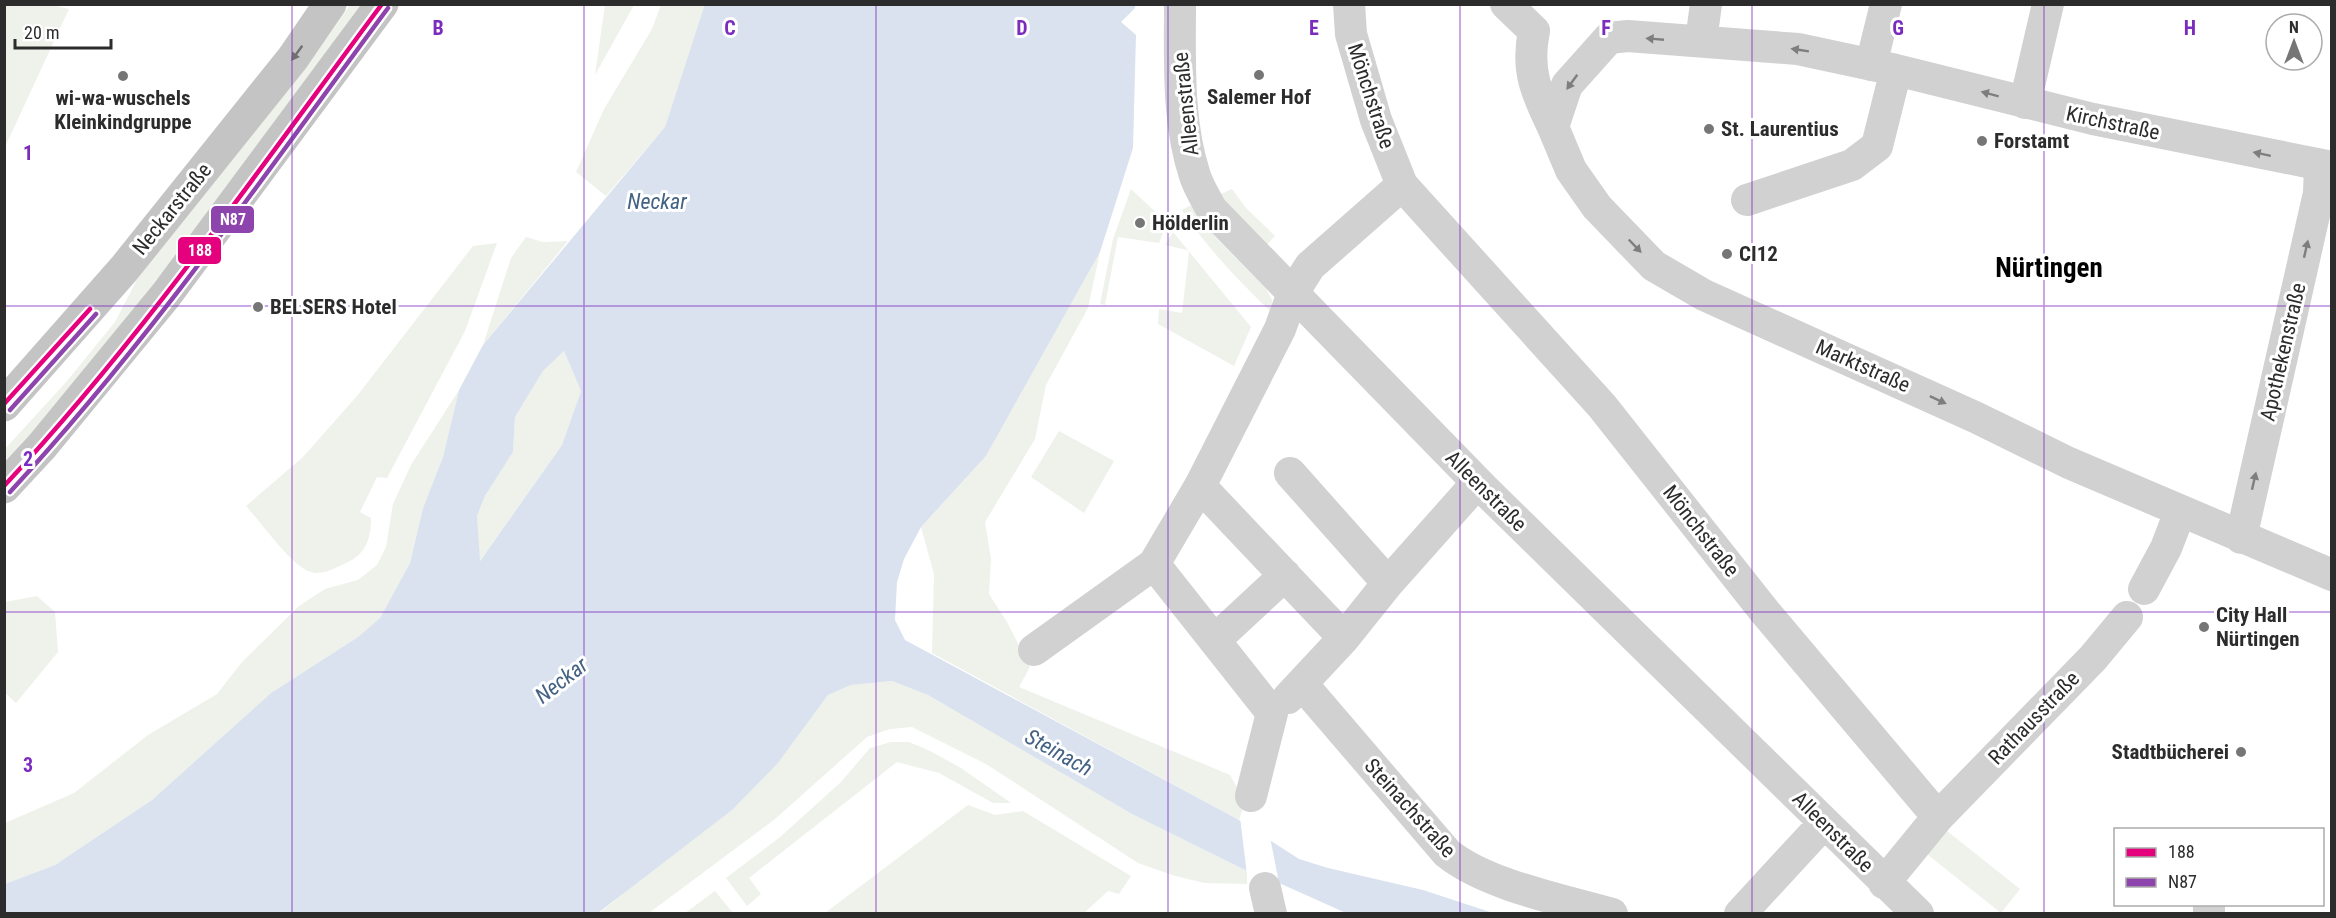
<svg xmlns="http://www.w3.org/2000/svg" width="2336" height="918" font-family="'Roboto Condensed',sans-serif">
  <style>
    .green { fill: #eef2eb }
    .water { fill: #d9e2ee; fill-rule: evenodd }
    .pier { fill: #fff }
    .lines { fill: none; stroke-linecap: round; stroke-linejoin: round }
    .street { stroke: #d1d1d1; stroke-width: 32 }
    .primary { stroke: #c4c4c4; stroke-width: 33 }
    .bus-1-casing { stroke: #fff; stroke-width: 9 }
    .bus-2-casing { stroke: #fff; stroke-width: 9 }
    .bus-1 { stroke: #e5007d; stroke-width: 4.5 }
    .bus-2 { stroke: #8e44ad; stroke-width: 4.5 }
    .oneway { fill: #7e7e7e }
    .oneway2 { fill: #707070 }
    .grid { fill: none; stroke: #7b2cbf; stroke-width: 1.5; stroke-opacity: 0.55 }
    .poi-dot { fill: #767676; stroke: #fff; stroke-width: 2 }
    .labels { text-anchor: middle; stroke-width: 6; stroke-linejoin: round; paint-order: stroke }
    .street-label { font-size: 21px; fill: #2c2c2c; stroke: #fff }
    .poi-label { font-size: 21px; font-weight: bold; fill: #2c2c2c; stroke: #fff; text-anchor: start }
    .water-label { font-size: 22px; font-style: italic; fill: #446283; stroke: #fff }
    .district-label { font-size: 27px; font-weight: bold; fill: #000; stroke: #fff }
    .grid-label { font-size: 20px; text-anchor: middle; font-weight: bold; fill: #7b2cbf; stroke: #fff; stroke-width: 6; stroke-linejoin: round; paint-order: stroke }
    .line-badge { stroke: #fff; stroke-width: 2 }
    .badge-label { font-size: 16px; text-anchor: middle; font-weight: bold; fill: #fff }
  </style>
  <rect width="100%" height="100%" fill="#fff"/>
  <path class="green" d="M 5,4 L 52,5 L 69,9 L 5,147 Z
    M 350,5 L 362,5 C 247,160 136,321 5,463 L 4,450 L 67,381 L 115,322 L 141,272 L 307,66 Z
    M 605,5 L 634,5 L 595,75 Z
    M 661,5 L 705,5 L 665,127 L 606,196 L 576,172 L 604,109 L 652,29 Z
    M 1131,189 L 1167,223 L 1159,243 L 1118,237 L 1105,305 L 1100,304 L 1113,239 Z
    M 1232,189 L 1246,208 L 1275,236 L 1266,246 L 1226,203 L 1221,194 Z
    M 1191,205 L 1215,237 L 1266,288 L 1272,300 L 1271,312 C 1238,280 1207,248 1182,210 Z
    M 1173,232 L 1251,327 L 1234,366 L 1158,324 L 1159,309 L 1182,313 L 1189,252 L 1187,250 L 1165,245 Z
    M 526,237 L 543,242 L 568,241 L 483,345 L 511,258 Z
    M 497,243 L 465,331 L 387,478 L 377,477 L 360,512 L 371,518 C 371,536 367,552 350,561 C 339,566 323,576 311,572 C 292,567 261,522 246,506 L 303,457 L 357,396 L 473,246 Z
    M 1100,252 L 1088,308 L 1046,385 L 1035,439 L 985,522 L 991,559 L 989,594 L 1007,622 L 1030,667 L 1019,687 L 1230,775 L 1245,802 L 1239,820 L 932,653 L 934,574 L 921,527 L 986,456 Z
    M 564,351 L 581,391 L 562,445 L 479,562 L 477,516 L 485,496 L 513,452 L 515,417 L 543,371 Z
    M 459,390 L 443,457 L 423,508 L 410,563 L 380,618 L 358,637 L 271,693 L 152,800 L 55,865 L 5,884 L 5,823 L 74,793 L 148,735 L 217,694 L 242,662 L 299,606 L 325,589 L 358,580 L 377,565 L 386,547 L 393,504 L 411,465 Z
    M 1059,431 L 1114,461 L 1084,513 L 1031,477 Z
    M 37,596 L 55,612 L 58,652 L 16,703 L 5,693 L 5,602 Z
    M 892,681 L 928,695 L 1132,814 L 1247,871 L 1247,884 L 1205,883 L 1175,876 L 1138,863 L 986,764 L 912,727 L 890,729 L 867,737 L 775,819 L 649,913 L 598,914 L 612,903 L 778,763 L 828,695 L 851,685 Z
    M 891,742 L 909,742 L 930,751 L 961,768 L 1011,803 L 993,803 L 939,773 L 897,762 L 749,878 L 761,894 L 747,906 L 726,878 L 779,838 L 841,782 L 870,748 Z
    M 968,805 L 995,815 L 1023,811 L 1131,876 L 1119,894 L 1108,891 L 1084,913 L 825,913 Z
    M 1942,827 L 2020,889 L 2001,913 L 1923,851 Z
    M 715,891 L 733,913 L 685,913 Z"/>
  <path class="water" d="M 705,4 L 1135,5 L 1135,8 L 1121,22 L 1136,35 L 1133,148 L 1100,252 L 986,456 L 921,527 L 904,559 L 897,582 L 895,620 L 905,640 L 1239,820 L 1299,859 L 1328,868 L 1423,890 L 1493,913 L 1346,913 L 1279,883 L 1247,871 L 1132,814 L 928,695 L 892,681 L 851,685 L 828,695 L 778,763 L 732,810 L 598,913 L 5,914 L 5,884 L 55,865 L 152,800 L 271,693 L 358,637 L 380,618 L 410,563 L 423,508 L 443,457 L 459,390 L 483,345 L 665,127 ZM 564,351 L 581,391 L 562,445 L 480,561 L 477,516 L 485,496 L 513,452 L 515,417 L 543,371 Z"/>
  <path class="pier" d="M 1240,817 L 1270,837 L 1279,883 L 1271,883 L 1247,875 Z"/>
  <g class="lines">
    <path class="street" d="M 1180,4 C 1180,61 1177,122 1195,176 C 1199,188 1206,199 1212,210 L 1483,488 L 1918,914
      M 1506,4 L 1534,31 C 1526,70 1536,92 1553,127
      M 1701,41 L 1706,4
      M 1871,65 L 1886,4
      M 2025,103 L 2048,4
      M 2332,167 L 2093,119 L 1896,70 L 1798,49 L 1628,36 L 1609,38 L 1567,85 L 1553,127 L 1571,170 L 1597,207 L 1654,266 L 1704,295 L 1975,417 L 2069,463 L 2332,575
      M 1402,185 L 1602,406 L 1765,612 L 1938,817
      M 1747,200 L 1852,165 L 1877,146 L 1896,70
      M 1290,473 L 1388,583
      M 1200,486 L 1344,638 L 1288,698
      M 2241,538 L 2319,193 L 2320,165
      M 2144,589 L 2166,548 L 2180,512
      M 1344,638 L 1388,583 L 1477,483
      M 1215,640 L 1285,575
      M 1034,650 L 1154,564
      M 1302,684 L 1447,853 C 1486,885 1563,900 1612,914
      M 1251,796 L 1272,713 L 1154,564 L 1200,486 L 1280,329 L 1293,293 L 1310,266 L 1402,185 L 1376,120 L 1351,34 L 1349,4
      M 1884,883 L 1938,817 L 2093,658 L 2127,617
      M 1265,888 L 1271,914
      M 1740,914 L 1824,823
      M 2209,914 L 2209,904"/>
    <path class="primary" d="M 4,405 L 124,269 L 293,58 L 330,4
      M 4,487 L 42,446 L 166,295 L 382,4"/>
    <defs>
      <path id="bus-1" d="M 4,404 L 90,309
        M 4,486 C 143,337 260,168 382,4"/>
      <path id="bus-2" d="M 10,410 L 96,314
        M 10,492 C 149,342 266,173 388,8"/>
    </defs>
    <use href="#bus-1" class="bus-1-casing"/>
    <use href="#bus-2" class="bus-2-casing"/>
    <use href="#bus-1" class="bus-1"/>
    <use href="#bus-2" class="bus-2"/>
  </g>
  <defs><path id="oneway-solid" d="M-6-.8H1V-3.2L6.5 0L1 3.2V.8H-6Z" transform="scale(1.5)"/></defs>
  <g class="oneway">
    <use href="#oneway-solid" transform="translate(1655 39) rotate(-175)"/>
    <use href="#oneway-solid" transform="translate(1800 50) rotate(-171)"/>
    <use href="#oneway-solid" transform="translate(1572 82) rotate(126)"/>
    <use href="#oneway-solid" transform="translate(1990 94) rotate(-165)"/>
    <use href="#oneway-solid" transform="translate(2262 154) rotate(-168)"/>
    <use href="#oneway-solid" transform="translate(1635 246) rotate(46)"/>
    <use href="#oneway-solid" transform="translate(2306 249) rotate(-77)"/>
    <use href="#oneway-solid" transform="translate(1938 400) rotate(25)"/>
    <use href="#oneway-solid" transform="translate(2254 481) rotate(-77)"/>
  </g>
  <use class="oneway2" href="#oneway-solid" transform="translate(297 53) rotate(126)"/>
  <path class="grid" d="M 292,4 L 292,914M 584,4 L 584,914M 876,4 L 876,914M 1168,4 L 1168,914M 1460,4 L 1460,914M 1752,4 L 1752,914M 2044,4 L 2044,914M 4,306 L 2332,306M 4,612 L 2332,612"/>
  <g class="poi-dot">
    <circle cx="1259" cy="75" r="6"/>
    <circle cx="123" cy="76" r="6"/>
    <circle cx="1709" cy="129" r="6"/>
    <circle cx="1982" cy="141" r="6"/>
    <circle cx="1140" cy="223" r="6"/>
    <circle cx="1727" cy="254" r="6"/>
    <circle cx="258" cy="307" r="6"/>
    <circle cx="2204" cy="627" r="6"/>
    <circle cx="2241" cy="752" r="6"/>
  </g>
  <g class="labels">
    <g class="street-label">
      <text transform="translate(1371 96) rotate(72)" y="7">Mönchstraße</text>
      <text transform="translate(1186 104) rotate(-96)" y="7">Alleenstraße</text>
      <text transform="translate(2113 123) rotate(12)" y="7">Kirchstraße</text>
      <text transform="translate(172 209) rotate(-51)" y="7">Neckarstraße</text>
      <text transform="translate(2283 352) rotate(-77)" y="7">Apothekenstraße</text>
      <text transform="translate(1863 366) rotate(24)" y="7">Marktstraße</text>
      <text transform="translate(1486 491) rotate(45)" y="7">Alleenstraße</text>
      <text transform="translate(1701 531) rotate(52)" y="7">Mönchstraße</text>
      <text transform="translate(2034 718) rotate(-46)" y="7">Rathausstraße</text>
      <text transform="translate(1410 808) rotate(48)" y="7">Steinachstraße</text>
      <text transform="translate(1833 832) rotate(45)" y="7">Alleenstraße</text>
    </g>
    <g class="poi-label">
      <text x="1259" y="104" text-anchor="middle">Salemer Hof</text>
      <text x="123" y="105" text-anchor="middle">wi-wa-wuschels<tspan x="123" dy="24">Kleinkindgruppe</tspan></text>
      <text x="1721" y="136">St. Laurentius</text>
      <text x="1994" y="148">Forstamt</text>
      <text x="1152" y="230">Hölderlin</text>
      <text x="1739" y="261">CI12</text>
      <text x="270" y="314">BELSERS Hotel</text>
      <text x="2216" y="622">City Hall<tspan x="2216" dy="24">Nürtingen</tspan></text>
      <text x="2229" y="759" text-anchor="end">Stadtbücherei</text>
    </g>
    <g class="water-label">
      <text x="657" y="209">Neckar</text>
      <text transform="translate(561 680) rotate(-38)" y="8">Neckar</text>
      <text transform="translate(1059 752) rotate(29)" y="8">Steinach</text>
    </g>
    <g class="district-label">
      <text x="2049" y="277">Nürtingen</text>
    </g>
  </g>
  <g class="grid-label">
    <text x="438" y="35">B</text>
    <text x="730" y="35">C</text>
    <text x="1022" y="35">D</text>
    <text x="1314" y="35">E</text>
    <text x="1606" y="35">F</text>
    <text x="1898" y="35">G</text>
    <text x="2190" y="35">H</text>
    <text x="28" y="160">1</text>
    <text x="28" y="466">2</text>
    <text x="28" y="772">3</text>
  </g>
  <g class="line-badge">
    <rect x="210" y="205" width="45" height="29" rx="6" fill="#8e44ad"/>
    <rect x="177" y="236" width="45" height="29" rx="6" fill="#e5007d"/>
  </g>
  <g class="badge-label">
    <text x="233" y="225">N87</text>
    <text x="200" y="256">188</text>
  </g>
  <rect width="2336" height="918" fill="none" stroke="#2c2c2c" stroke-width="12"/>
  <rect x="2114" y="828" width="210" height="78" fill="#ffffff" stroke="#ababab" stroke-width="1.5"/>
  <rect x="2126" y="848" width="30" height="9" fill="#e5007d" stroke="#ababab" stroke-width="1.5"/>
  <text x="2168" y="858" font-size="18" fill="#2c2c2c">188</text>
  <rect x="2126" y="878" width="30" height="9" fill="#8e44ad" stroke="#ababab" stroke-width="1.5"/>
  <text x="2168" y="888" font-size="18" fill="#2c2c2c">N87</text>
  <g transform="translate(2294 42)"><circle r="28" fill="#ffffff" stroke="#ababab" stroke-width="1.5"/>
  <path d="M0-4.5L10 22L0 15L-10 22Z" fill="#767676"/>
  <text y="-9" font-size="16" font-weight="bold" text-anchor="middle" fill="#2c2c2c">N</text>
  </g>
  <path d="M15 39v9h96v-9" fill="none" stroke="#2c2c2c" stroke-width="3"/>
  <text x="24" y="39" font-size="18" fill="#2c2c2c" stroke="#ffffff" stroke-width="4.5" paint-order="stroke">20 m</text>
</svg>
